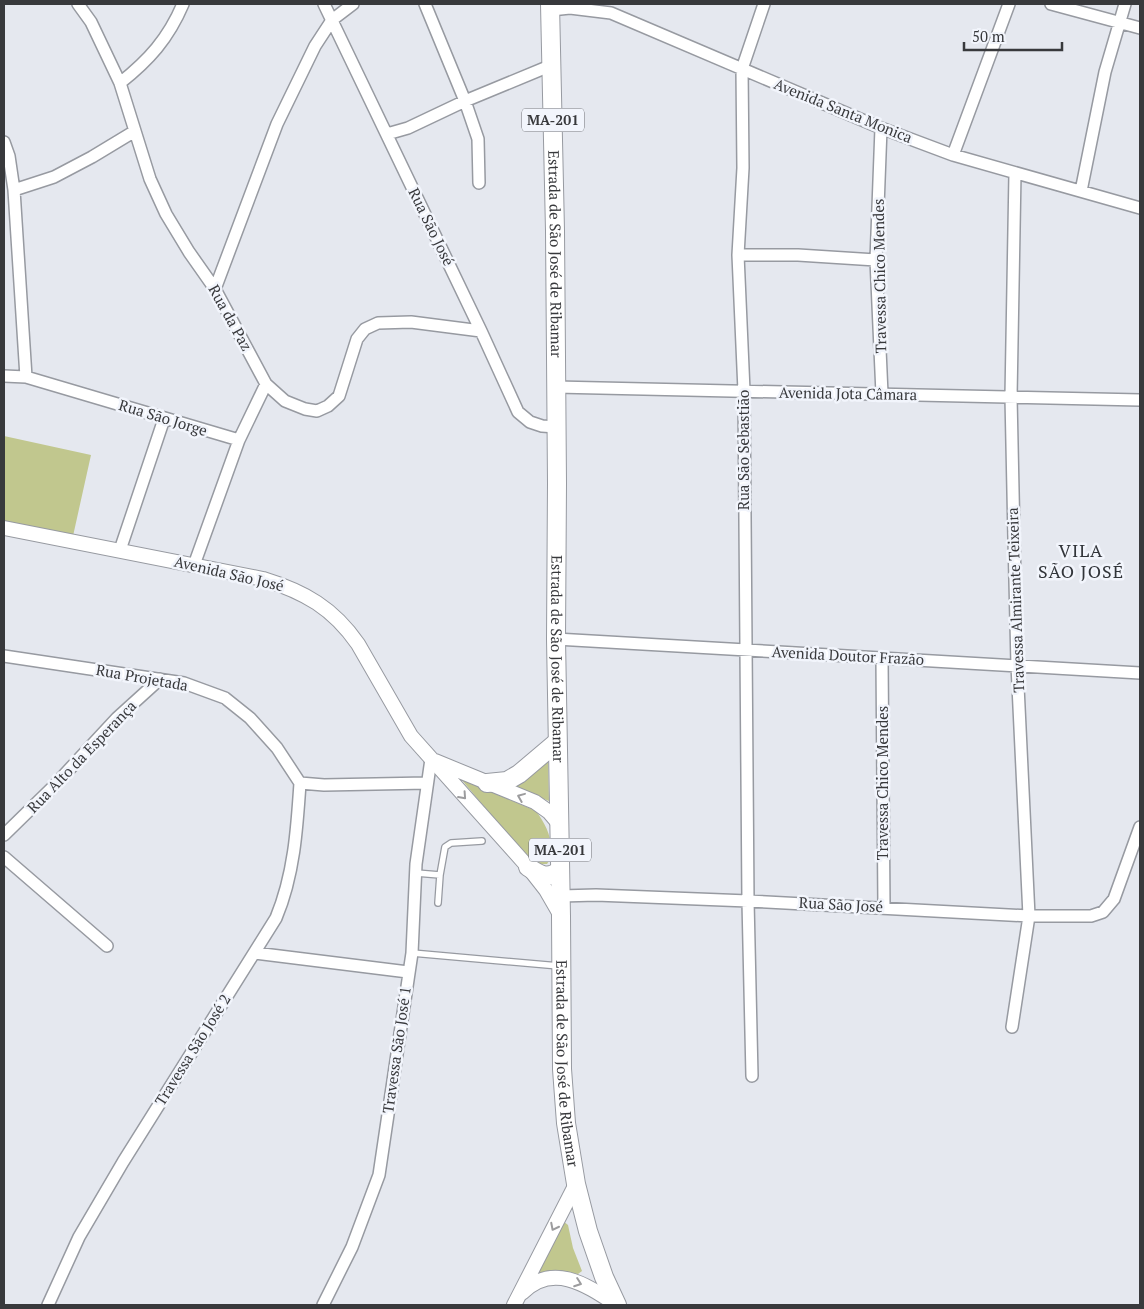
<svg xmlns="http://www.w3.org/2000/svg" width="1144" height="1309" font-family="'PT Serif',serif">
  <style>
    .green { fill: #c1c78e }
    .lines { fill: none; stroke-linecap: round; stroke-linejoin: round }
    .service-casing { stroke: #979aa1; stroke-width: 8 }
    .minor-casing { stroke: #979aa1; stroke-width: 14 }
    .tertiary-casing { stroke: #979aa1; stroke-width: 16 }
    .primary-casing { stroke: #979aa1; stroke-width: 20 }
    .service { stroke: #fff; stroke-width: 5.5 }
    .minor { stroke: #fff; stroke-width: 11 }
    .tertiary { stroke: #fff; stroke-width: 14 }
    .primary { stroke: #fff; stroke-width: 18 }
    .oneway { stroke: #9c9c9e }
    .labels { text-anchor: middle; stroke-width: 5; stroke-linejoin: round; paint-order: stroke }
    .shield { fill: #f2f5fc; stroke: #707176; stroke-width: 1 }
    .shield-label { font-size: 14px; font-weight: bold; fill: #38393c }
    .street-label { font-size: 15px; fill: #38393c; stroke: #f2f5fc }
    .quarter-label { font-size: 18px; letter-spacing: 1px; fill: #32353a; stroke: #f2f5fc }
  </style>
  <rect width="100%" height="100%" fill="#e5e8ef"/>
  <path class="green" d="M 4,436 L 91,455 L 73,536 L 4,521 Z
    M 548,758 L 549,801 L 509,785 Z
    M 461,779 L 536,811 C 547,826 555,842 549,861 L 547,864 L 536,864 L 527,858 Z
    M 563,1221 L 568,1225 L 573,1248 L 582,1271 L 578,1274 C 553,1271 551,1268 528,1281 Z"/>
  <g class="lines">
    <defs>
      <path id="service" d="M 416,873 L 440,875
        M 438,903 L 440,875 L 445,847 L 451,843 L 482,841
        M 412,953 L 559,966"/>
      <path id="minor" d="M 78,4 L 91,22 L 120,83 L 150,179 L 166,214 L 189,252 L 215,289 L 266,384 L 285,401 L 305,409 L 317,411 L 328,406 L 339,396 L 357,339 L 365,329 L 378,323 L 411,322 L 481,331
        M 324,4 L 481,331 L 518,412 L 530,422 L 542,426 L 556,427
        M 425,4 L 465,101 L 478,139 L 479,183
        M 1051,4 L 1140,28
        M 551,10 L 570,8 L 611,13 L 881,128 L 953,155 L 1140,208
        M 120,83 C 149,60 168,39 183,4
        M 881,128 L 876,260 L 882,394
        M 387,134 L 408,128 L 465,101 L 552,65
        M 4,142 L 9,156 L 14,190 L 26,377
        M 953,155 L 1009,4
        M 14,190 L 54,177 L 92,157 L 135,131
        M 1081,191 L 1105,72 L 1125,4
        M 738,255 L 798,255 L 876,260
        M 215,289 L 277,124 L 315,46 L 332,20 L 353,4
        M 4,376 L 26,377 L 239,440 L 266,384
        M 556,387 L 1140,400
        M 120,550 L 164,419
        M 194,565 L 239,440
        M 556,639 L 1140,673
        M 4,656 L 184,683 L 225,698 L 250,718 L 277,748 L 300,783
        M 882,658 L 884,908
        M 300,783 L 324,785 L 427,783
        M 4,835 L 52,788 L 117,718 L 160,679
        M 4,857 L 107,946
        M 561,896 L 596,895 L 748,901 L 1029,916 L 1091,916 L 1103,912 L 1114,899 L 1140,827
        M 255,953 L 408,972
        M 1012,1027 L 1029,916 L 1017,665 L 1014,538 L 1011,397 L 1015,173
        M 752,1076 L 748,901 L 744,391 L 738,255 L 743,168 L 742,69 L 764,4
        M 48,1305 L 79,1237 L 123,1162 L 276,918 C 294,875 297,829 300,783
        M 323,1305 L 352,1247 L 379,1175 L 412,953 L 416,864 L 431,759"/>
      <path id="tertiary" d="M 4,528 L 263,579 C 305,592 333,608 358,644 L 411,736 L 528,867 L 546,890 L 561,916
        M 435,761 L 535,802 L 549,812 L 560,825
        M 522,1293 C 553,1261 588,1286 617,1305
        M 514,1305 L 576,1184"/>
      <g id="primary">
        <path id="s1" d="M 550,4 L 555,231 L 557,483 L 556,639 L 561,916 L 562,1069 L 566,1123 L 576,1184 L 588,1231 L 604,1277 L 617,1305"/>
        <path d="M 487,783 L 507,781 L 519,774 L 557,742"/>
        <path d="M 528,867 C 540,875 548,880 560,870"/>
      </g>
    </defs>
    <use href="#service" class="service-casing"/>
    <use href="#minor" class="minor-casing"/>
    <use href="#tertiary" class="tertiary-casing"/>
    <use href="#primary" class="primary-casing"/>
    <use href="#service" class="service"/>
    <use href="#minor" class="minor"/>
    <use href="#tertiary" class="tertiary"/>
    <use href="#primary" class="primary"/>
  </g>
  <defs><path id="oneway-chevron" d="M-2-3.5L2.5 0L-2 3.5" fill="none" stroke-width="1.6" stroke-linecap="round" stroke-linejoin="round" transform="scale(1.25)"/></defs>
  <g class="oneway">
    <use href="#oneway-chevron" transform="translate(463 796) rotate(48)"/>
    <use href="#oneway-chevron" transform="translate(521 797) rotate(-158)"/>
    <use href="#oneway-chevron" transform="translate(554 1227) rotate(117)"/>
    <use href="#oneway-chevron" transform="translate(578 1283) rotate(20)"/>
  </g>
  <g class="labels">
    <g class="shield">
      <rect x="522" y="108.5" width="62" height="23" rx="4"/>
      <rect x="529" y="838.5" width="62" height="23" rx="4"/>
    </g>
    <g class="shield-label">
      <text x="553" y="125">MA-201</text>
      <text x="560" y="855">MA-201</text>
    </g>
    <g class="street-label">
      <text transform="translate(843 111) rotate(22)" y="5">Avenida Santa Monica</text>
      <text transform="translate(431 227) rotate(64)" y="5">Rua São José</text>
      <text dy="5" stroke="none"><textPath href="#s1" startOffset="250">Estrada de São José de Ribamar</textPath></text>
      <text transform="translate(880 276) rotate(-91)" y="5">Travessa Chico Mendes</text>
      <text transform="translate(230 318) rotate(61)" y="5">Rua da Paz</text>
      <text transform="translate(848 394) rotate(1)" y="5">Avenida Jota Câmara</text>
      <text transform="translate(163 418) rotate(17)" y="5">Rua São Jorge</text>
      <text transform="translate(744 450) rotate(-90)" y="5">Rua São Sebastião</text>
      <text transform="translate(229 574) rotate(13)" y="5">Avenida São José</text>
      <text transform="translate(1016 600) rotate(-92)" y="5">Travessa Almirante Teixeira</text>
      <text transform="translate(848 656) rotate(3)" y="5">Avenida Doutor Frazão</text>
      <text dy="5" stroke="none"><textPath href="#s1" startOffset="655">Estrada de São José de Ribamar</textPath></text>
      <text transform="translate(142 678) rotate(10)" y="5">Rua Projetada</text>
      <text transform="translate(82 757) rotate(-46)" y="5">Rua Alto da Esperança</text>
      <text transform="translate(883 783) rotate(-90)" y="5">Travessa Chico Mendes</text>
      <text transform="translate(841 905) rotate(3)" y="5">Rua São José</text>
      <text transform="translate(193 1050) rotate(-58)" y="5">Travessa São José 2</text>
      <text transform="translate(397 1050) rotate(-82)" y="5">Travessa São José 1</text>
      <text dy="5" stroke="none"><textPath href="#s1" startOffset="1060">Estrada de São José de Ribamar</textPath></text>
    </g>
    <g class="quarter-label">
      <text x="1081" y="557">VILA<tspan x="1081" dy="21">SÃO JOSÉ</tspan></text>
    </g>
  </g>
  <rect width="1144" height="1309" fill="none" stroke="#38393c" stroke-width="10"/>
  <path d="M964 42v8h98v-8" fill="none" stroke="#38393c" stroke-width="2.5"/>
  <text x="972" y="42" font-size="15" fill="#38393c" stroke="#f2f5fc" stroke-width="4" paint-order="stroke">50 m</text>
</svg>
